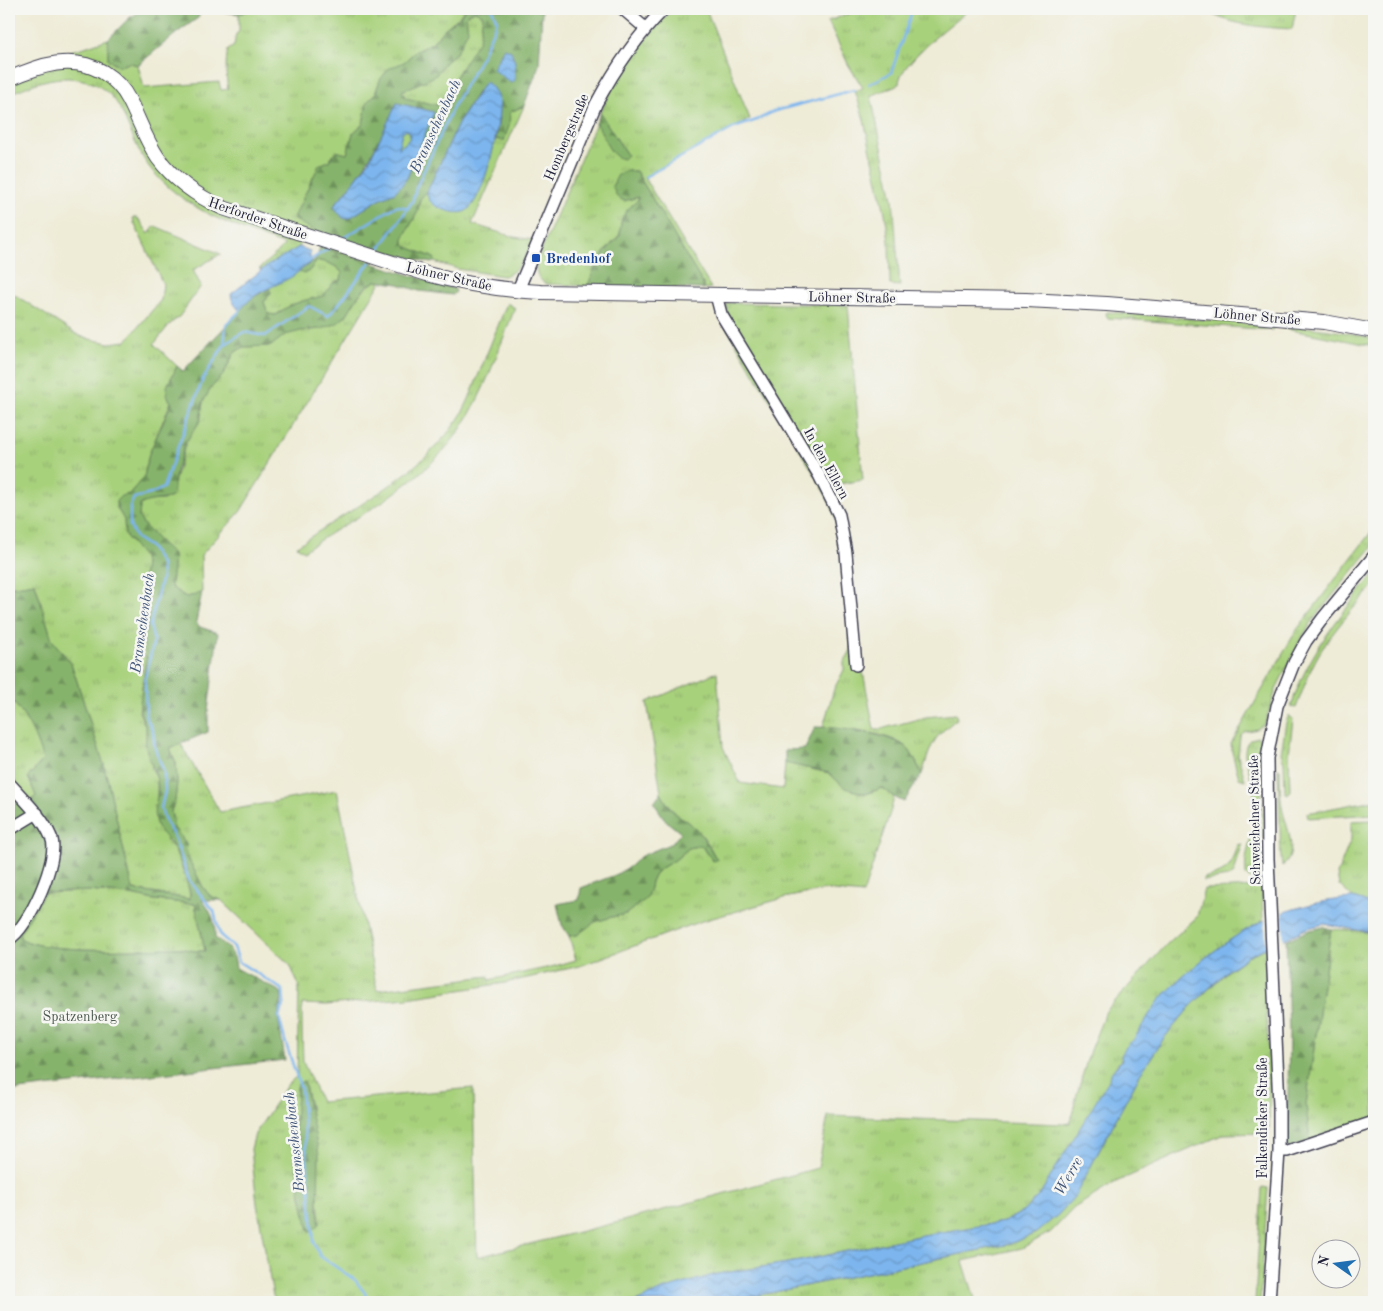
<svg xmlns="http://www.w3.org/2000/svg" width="1383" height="1311" font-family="'Old Standard TT',serif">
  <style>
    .grass { fill: url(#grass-tufts); stroke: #657a5c; fill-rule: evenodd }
    .forest { fill: url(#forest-firs); stroke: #546a54; fill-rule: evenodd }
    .water { fill: url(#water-waves); stroke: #506c94; fill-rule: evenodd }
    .pier { fill: #eeebd6 }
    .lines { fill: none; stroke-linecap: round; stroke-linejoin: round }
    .stream { stroke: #7db6ee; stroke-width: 2.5 }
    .minor-casing { stroke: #414052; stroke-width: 14 }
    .major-casing { stroke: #414052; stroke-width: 16 }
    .minor { stroke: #fff; stroke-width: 11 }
    .major { stroke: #fff; stroke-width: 14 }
    .transit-dot { fill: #1a4fb4; stroke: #f6f6f2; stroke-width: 2 }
    .labels { text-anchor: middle; stroke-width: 5; stroke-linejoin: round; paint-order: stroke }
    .street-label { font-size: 14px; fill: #22223b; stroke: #f6f6f2 }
    .transit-label { font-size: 14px; font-weight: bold; fill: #164399; stroke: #f6f6f2; text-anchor: start }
    .park-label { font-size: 14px; fill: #4a574e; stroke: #f6f6f2 }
    .water-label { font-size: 15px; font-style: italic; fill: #42567a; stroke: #f6f6f2 }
  </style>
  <defs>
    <pattern id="grass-tufts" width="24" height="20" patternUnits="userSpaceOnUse" patternTransform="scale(1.25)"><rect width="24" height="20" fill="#a8d17c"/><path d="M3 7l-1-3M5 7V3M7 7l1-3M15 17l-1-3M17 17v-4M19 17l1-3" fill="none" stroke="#90b36c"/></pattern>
    <pattern id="forest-firs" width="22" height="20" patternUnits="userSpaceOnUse" patternTransform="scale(1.25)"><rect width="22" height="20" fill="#86b36c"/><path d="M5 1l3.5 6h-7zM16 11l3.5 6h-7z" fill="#6d915a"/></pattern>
    <pattern id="water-waves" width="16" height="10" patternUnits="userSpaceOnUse" patternTransform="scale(1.25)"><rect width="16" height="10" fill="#7db6ee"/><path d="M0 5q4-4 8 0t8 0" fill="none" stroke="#6694c2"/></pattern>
  </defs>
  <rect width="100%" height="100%" fill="#f6f6f2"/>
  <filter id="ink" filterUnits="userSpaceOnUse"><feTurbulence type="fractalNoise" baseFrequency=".02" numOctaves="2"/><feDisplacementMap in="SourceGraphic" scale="10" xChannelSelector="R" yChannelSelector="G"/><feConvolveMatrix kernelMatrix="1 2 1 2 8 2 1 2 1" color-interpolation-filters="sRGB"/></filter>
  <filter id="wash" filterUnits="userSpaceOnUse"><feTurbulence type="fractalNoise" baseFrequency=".0096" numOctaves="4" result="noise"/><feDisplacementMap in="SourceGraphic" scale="20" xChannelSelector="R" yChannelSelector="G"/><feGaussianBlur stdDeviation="1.12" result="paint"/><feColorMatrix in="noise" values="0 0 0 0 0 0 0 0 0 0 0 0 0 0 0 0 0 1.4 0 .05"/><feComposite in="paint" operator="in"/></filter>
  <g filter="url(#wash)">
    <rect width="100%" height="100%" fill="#eeebd6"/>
    <path class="grass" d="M 254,9 L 426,9 L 430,12 L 434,11 L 435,9 L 465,9 L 459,17 L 443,30 L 432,43 L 416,51 L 404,62 L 388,70 L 380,80 L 375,94 L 367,102 L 363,124 L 353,133 L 347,155 L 336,151 L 329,161 L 319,165 L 352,243 L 382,251 L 373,263 L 302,241 L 299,247 L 262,270 L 259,269 L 285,245 C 239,228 191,213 156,175 C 139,157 132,134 122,112 C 106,78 69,72 37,83 C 27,86 18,91 9,94 L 9,72 L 44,56 L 79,49 L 108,39 L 108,60 L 120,66 L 129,63 L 138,65 L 144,88 L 219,82 L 221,90 L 228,89 C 226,78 225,62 228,50 L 234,46 L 236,34 L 239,32 L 239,14 Z
      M 674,9 L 706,9 L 750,119 L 644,177 L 711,288 L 703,289 L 703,284 L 636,171 L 627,171 L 624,201 L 638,197 L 638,201 C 625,211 620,216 620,234 L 597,261 L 588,286 L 546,284 C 537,279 535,271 537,261 L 596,123 L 602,130 L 609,148 L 627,155 L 600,113 C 617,75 643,38 674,9 Z
      M 863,9 L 970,9 C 955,21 898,64 899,84 L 871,96 L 893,199 L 900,286 L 890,285 L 889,241 L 885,213 L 863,116 L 855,91 L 863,88 L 848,64 L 828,21 Z
      M 1202,9 L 1296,9 L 1292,29 C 1260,27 1231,26 1202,9 Z
      M 475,11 L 483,15 L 480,40 L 446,92 L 441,106 L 405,98 L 401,91 L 435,76 L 445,62 L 457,52 L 467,23 L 465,17 L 469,13 Z
      M 524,106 L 472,224 L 514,237 L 534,240 C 527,253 519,273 503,276 L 458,269 L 434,262 L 435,259 L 432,257 L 407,247 L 404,244 L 404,237 L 418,211 L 420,199 L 427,192 C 428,204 436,205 445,210 L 485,177 L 496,139 L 500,140 L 509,126 L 510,112 Z
      M 406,130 L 410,133 C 411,141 404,144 398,149 L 402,131 Z
      M 133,218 L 138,218 L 149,234 L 155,226 L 221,254 L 193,270 L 201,286 L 179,317 L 169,325 L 154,344 L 177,366 L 166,395 L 171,402 L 149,454 L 144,477 L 129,494 L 116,506 L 124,520 L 125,535 L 143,556 L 145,564 L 141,592 L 144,603 L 148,609 L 148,620 L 144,644 L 146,655 L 139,712 L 146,728 L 147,752 L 151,760 L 152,769 L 157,779 L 157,798 L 167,841 C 177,848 190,887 190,899 L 133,890 L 104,765 L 71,663 L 52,640 L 35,583 L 9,587 L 9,291 L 74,333 L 85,338 L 109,343 L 126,341 L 161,300 L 163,284 L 134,223 Z
      M 317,261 C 326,261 338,266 342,273 L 341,280 L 334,282 L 323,297 C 305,300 290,303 277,315 L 268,314 L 264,302 L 271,293 L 269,288 L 299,271 L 304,274 L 309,271 Z
      M 376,281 L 381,282 L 240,512 L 201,555 L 202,592 L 196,595 L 186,597 L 170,587 L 174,556 C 166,547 142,526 139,517 C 139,514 140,508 140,505 L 147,501 L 164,500 L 174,483 L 186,442 L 200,421 L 203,402 L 211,388 L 223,375 L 234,353 L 243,347 L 271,346 L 284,335 L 346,316 C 354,302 361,289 376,281 Z
      M 507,303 L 515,308 C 499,348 485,393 460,430 C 441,458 413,480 385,500 C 359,518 330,532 304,551 L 297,546 C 351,508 414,479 454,425 C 466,410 473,389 480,371 C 489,348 498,326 507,303 Z
      M 727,303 L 848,305 L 863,480 L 829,486 L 840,511 L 846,536 L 858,646 L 874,729 L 877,730 L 926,717 L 956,714 L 957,719 C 931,739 932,744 922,774 C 918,766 914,757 909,750 C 894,732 846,730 823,727 L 834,689 L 844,670 L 844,662 L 850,652 L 851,642 L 840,534 L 833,510 L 822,487 L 722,320 L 728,315 L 726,307 Z
      M 1107,312 L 1230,322 L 1274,327 L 1272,330 L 1108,318 L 1106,314 Z
      M 1285,325 C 1315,328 1345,331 1374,339 L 1374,346 L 1281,328 Z
      M 1374,528 L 1374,545 L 1316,616 L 1301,639 L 1277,687 L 1265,723 L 1257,729 L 1244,732 L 1240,736 L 1238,756 L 1245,780 L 1239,778 L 1232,752 L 1231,744 L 1296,631 Z
      M 1374,574 L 1374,585 C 1355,607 1334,629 1319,654 C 1309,671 1303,690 1296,708 L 1291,707 C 1307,654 1340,616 1374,574 Z
      M 717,672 L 723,747 L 740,783 L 783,789 L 785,763 L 829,773 L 845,788 L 866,794 L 882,788 L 894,797 L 891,810 L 863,894 L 824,890 L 784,898 L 702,921 L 580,966 L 505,983 L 408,998 L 326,1005 L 302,1004 L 302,1029 L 303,1062 L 321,1102 L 473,1088 L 477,1257 L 619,1222 L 818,1168 L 828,1116 L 1063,1124 L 1070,1123 L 1077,1094 L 1090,1050 L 1106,1011 L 1168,943 L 1197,917 L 1204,889 L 1262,887 L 1263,921 C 1226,940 1184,971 1158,1003 C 1146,1018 1137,1034 1127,1051 C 1122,1060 1111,1069 1110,1080 L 1040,1194 L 1024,1211 L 1004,1222 L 923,1235 L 800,1261 L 717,1274 L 662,1290 L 636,1302 L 277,1302 L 273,1296 L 257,1204 L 251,1149 L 255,1134 L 287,1085 L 297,1076 L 299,986 L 290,965 L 221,900 L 210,896 L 203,887 L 187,856 L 186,843 L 174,828 L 171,811 L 175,801 L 177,782 L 176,763 L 170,748 L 181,744 L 220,812 L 337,790 L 377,990 L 489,976 L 489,980 L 551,967 L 576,960 L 569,936 L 577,935 L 594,922 L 612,917 L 626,914 L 650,888 L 651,881 L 658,870 L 675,860 L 689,848 L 701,845 L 706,853 L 717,860 C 711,849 704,835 694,827 C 677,814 672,814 661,793 L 647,702 ZM 304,1081 L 310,1106 L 313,1132 L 320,1224 L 309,1230 C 300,1197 294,1161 295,1127 C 295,1114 297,1101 297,1088 L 298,1084 Z
      M 9,697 C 27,717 35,734 43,760 L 28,777 L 36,796 L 30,801 L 9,777 Z
      M 1289,715 L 1293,719 L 1289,754 L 1290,792 L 1287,794 L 1285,792 L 1284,762 L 1281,753 L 1286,722 Z
      M 1258,737 L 1263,743 L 1261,767 L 1262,877 L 1249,878 L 1246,875 C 1243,857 1252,839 1255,821 C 1258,800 1250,775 1245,755 C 1245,744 1247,739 1258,737 Z
      M 1278,768 L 1280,769 C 1280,783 1280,798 1283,812 C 1287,827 1299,856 1282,866 L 1281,858 Z
      M 1374,800 L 1374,814 L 1308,818 L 1307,813 Z
      M 1374,820 L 1374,905 L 1353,898 L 1339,885 L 1337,874 L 1351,839 L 1351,821 Z
      M 1238,844 L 1242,845 L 1234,873 L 1228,877 L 1203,881 L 1203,878 C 1227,873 1232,868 1238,844 Z
      M 88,891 L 131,895 L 154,900 L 195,904 L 205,951 L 195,951 L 180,948 C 147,948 44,955 20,938 L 20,933 L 44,893 Z
      M 1331,929 L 1360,931 L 1374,934 L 1374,1119 L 1310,1141 L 1306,1105 Z
      M 1266,948 L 1266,1004 L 1270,1076 L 1269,1133 L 1224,1134 L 1116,1182 L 1074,1208 L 1051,1232 L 1022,1248 L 963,1261 L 976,1302 L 726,1302 L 1010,1244 L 1036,1233 L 1075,1196 L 1139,1076 L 1164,1038 L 1191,1006 L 1228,971 L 1250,955 Z
      M 1262,1187 L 1268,1188 L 1260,1302 L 1255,1302 Z"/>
    <path class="forest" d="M 145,9 L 202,9 L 198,18 L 178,32 L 138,65 L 129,63 L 120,66 L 108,60 L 108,39 L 129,18 Z
      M 222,9 L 254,9 L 239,14 L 224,12 Z
      M 465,9 L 530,9 L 542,11 L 539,65 L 524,106 L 510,112 L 509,126 L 504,141 L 496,139 L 499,118 L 478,91 L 460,120 L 427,192 L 420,199 L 418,211 L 404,237 L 404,244 L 407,247 L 432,257 L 435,259 L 434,262 L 431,263 L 324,236 L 293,219 L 319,165 L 329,161 L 336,151 L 347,154 L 353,133 L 363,124 L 367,102 L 375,94 L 380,80 L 388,69 L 404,62 L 416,51 L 432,43 L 443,30 L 459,17 ZM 475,11 L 483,15 L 479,40 L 446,92 L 441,106 L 406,98 L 402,91 L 435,76 L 445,62 L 457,52 L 468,30 L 466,17 L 469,13 ZM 397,103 L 419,150 L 407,178 L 395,192 L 381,198 L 348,219 L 336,203 C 364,174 380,139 397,103 Z
      M 600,113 L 627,155 L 623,159 C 607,156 605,135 596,123 Z
      M 627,171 L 636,171 L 703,284 L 703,289 L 588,286 L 597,261 L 620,235 C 620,216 625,211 638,200 L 638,197 L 624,201 L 617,197 L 612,186 L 618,175 Z
      M 320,247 L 455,289 L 456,292 L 453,295 L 419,291 L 398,284 L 376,281 L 368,285 L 358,296 L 346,316 L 336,324 L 321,329 L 301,331 L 285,335 L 271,346 L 243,347 L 234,353 L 223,375 L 211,388 L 203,402 L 200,421 L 186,442 L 176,471 L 172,497 C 161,501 150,499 140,505 C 140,509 139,514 139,517 C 142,526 166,547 174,556 L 171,587 L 186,597 L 196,595 L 202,592 L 196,622 L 200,627 L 218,633 L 208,711 L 208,732 L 170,748 L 176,763 L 177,782 L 175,801 L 171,811 L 174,828 L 186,843 L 187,856 L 203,887 L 210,896 L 221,900 L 202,900 C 213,914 215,921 215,938 C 228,948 235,951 236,968 L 281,992 L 282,1000 L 278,1017 L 285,1060 L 9,1091 L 9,777 L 31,801 L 36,796 L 28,777 L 43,760 C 35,734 27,717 9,697 L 9,587 L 35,583 L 52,640 L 71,663 L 104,765 L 133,890 L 190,899 L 190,892 C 185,878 180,857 172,845 C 167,838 159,833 156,824 C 151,807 158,802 158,787 C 157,774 150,763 147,751 C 144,743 147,735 146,728 C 145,722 140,716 140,710 C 139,691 153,653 140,639 L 142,633 L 147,630 L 148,609 L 144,603 L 141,592 L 145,564 L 142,556 L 125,535 L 124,520 L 116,506 L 116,501 L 121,496 L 129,494 L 144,477 L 149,454 L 170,406 L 171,402 C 161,387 171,381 177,366 L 183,371 L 240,311 L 247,301 L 269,288 L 271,292 L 264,302 L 268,314 L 276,315 C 290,303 305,300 323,296 L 334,282 L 341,280 L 342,273 C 338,266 326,261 317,261 L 309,271 L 303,274 L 299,271 L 317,258 ZM 88,891 L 131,895 L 154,900 L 195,904 L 205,951 L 195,951 L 180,948 C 147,948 44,955 20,938 L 20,933 L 44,893 Z
      M 815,727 C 836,727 896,734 909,750 C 914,757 918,766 922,774 L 904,802 L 894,797 L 882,788 L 866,794 L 845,788 L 829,773 L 785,763 L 785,750 L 805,749 Z
      M 661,793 C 672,814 678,814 694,827 C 704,836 710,849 717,860 L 713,861 L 701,845 L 689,848 L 675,860 L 658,870 L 651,881 L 650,888 L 646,899 L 626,914 L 612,917 L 595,922 L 577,935 L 569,936 L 562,925 L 557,904 L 579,900 L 581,888 L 615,875 L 629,867 L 641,856 L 672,843 L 681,833 L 666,821 L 654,803 Z
      M 1324,927 L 1331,929 L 1306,1105 L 1310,1141 L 1287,1149 L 1289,1033 L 1286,940 L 1310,930 Z
      M 304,1081 L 319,1154 L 318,1210 L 320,1224 L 312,1231 L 309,1230 C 300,1197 294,1161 295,1127 C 295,1114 297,1101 297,1088 L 298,1084 Z"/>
    <path class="water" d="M 504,48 L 511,51 L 515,62 L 515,80 L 511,83 L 493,69 Z
      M 485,82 C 493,85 498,96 499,103 C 501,124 484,201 466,211 C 459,215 447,211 440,208 C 432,204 428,201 427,192 L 460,120 Z
      M 397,103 L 434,112 L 407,178 L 401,186 L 395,192 L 381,198 L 348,219 L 343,218 L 334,207 L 336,203 L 348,190 L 369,161 ZM 407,130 L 410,133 C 411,141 404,144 398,149 L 402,132 Z
      M 299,247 L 310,251 L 310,259 L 312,262 C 305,266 299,272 293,276 C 273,288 254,291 240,311 C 236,307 231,300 231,294 L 267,266 Z
      M 1353,898 L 1374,905 L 1374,933 L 1324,924 L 1308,928 L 1287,938 L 1250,955 L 1228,970 L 1191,1006 L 1164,1038 L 1139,1076 L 1075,1196 L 1058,1215 L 1036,1233 L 1010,1244 L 726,1302 L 636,1302 L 662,1290 L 717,1274 L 800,1261 L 923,1235 L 1004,1222 L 1024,1211 L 1040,1194 L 1109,1080 L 1110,1074 L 1122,1060 L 1121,1056 C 1123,1052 1125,1047 1129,1044 C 1133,1040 1131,1043 1134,1039 C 1143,1026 1149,1013 1159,1001 C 1183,973 1229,937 1261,922 C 1289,908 1323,900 1353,898 Z"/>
    <path class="pier" d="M 1282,910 L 1284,942 L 1266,950 L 1265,917 Z"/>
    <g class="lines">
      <path class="stream" d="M 869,84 L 891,73 L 911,14
        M 645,177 L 734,128 L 757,120 L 775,111 L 854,90
        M 340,240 L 396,206 L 408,208
        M 380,248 L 408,208 L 413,200 L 416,188 L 454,105 L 482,56 L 497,21 L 492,9
        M 310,260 L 328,249
        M 224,345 L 226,325 L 240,311
        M 369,1302 L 365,1293 L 355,1280 L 320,1256 L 314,1242 L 301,1089 L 285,1041 L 279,1017 L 284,1002 L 283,990 L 239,962 L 234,947 L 220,935 L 214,911 L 189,880 L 175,839 L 164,818 L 161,808 L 165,791 L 164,772 L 155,748 L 153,731 L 146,717 L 145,678 L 154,641 L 150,625 L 162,576 L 161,564 L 150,547 L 136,538 L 130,526 L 130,506 L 134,498 L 151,494 L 163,488 L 203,379 L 224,345 L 244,332 L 265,336 L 309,306 L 328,316 C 344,300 356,280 370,262"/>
    </g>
  </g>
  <g filter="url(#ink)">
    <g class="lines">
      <defs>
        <path id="minor" d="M 623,9 L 645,28
          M 518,290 L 596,104 C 615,69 636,37 664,9
          M 716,295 L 721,314 L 819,475 L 839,515 L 846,553 L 856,665
          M 9,783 C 24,800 42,816 51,837 C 61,857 28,929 9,939
          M 9,830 L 37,813
          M 1279,1151 L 1287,1151 L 1374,1122
          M 1269,1302 L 1279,1151 L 1279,1105 L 1268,859 L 1267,758 L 1277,706 L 1294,663 L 1306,641 L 1323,618 L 1374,556"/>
        <path id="major" d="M 9,79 C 40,65 72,54 103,72 C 114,79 123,88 129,100 C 139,119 145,139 158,158 C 175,181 197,196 223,208 L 427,274 C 464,284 502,290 541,292 L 1026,300 L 1107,304 L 1277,318 L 1324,322 L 1374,331"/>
      </defs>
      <use href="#minor" class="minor-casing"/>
      <use href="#major" class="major-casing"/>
      <use href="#minor" class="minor"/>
      <use href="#major" class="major"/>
    </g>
  </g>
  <rect class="transit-dot" x="531" y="253" width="10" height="10" rx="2.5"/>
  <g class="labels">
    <g class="street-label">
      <text transform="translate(566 137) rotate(-67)" y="5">Hombergstraße</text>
      <text transform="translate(258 218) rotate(19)" y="5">Herforder Straße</text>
      <text transform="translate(449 276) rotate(13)" y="5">Löhner Straße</text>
      <text transform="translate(852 297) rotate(1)" y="5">Löhner Straße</text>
      <text transform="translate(1257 316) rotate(5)" y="5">Löhner Straße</text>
      <text transform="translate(827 463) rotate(61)" y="5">In den Ellern</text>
      <text transform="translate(1254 820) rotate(-91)" y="5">Schweichelner Straße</text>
      <text transform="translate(1262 1118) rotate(-90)" y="5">Falkendieker Straße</text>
    </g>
    <g class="transit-label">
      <text x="546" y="263">Bredenhof</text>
    </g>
    <g class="park-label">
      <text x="80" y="1021">Spatzenberg</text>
    </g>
    <g class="water-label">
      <text transform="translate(435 126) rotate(-65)" y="5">Bramschenbach</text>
      <text transform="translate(142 623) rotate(-82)" y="5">Bramschenbach</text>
      <text transform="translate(294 1142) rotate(-96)" y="5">Bramschenbach</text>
      <text transform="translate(1068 1176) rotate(-60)" y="5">Werre</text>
    </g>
  </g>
  <rect width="1383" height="1311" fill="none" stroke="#f6f6f2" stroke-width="30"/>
  <g transform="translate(1336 1264) rotate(284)"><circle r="24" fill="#f6f6f2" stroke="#a1a1a9"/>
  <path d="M0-4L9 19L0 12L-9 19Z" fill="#1f6fb2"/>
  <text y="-8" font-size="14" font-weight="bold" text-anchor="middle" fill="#22223b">N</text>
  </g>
</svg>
